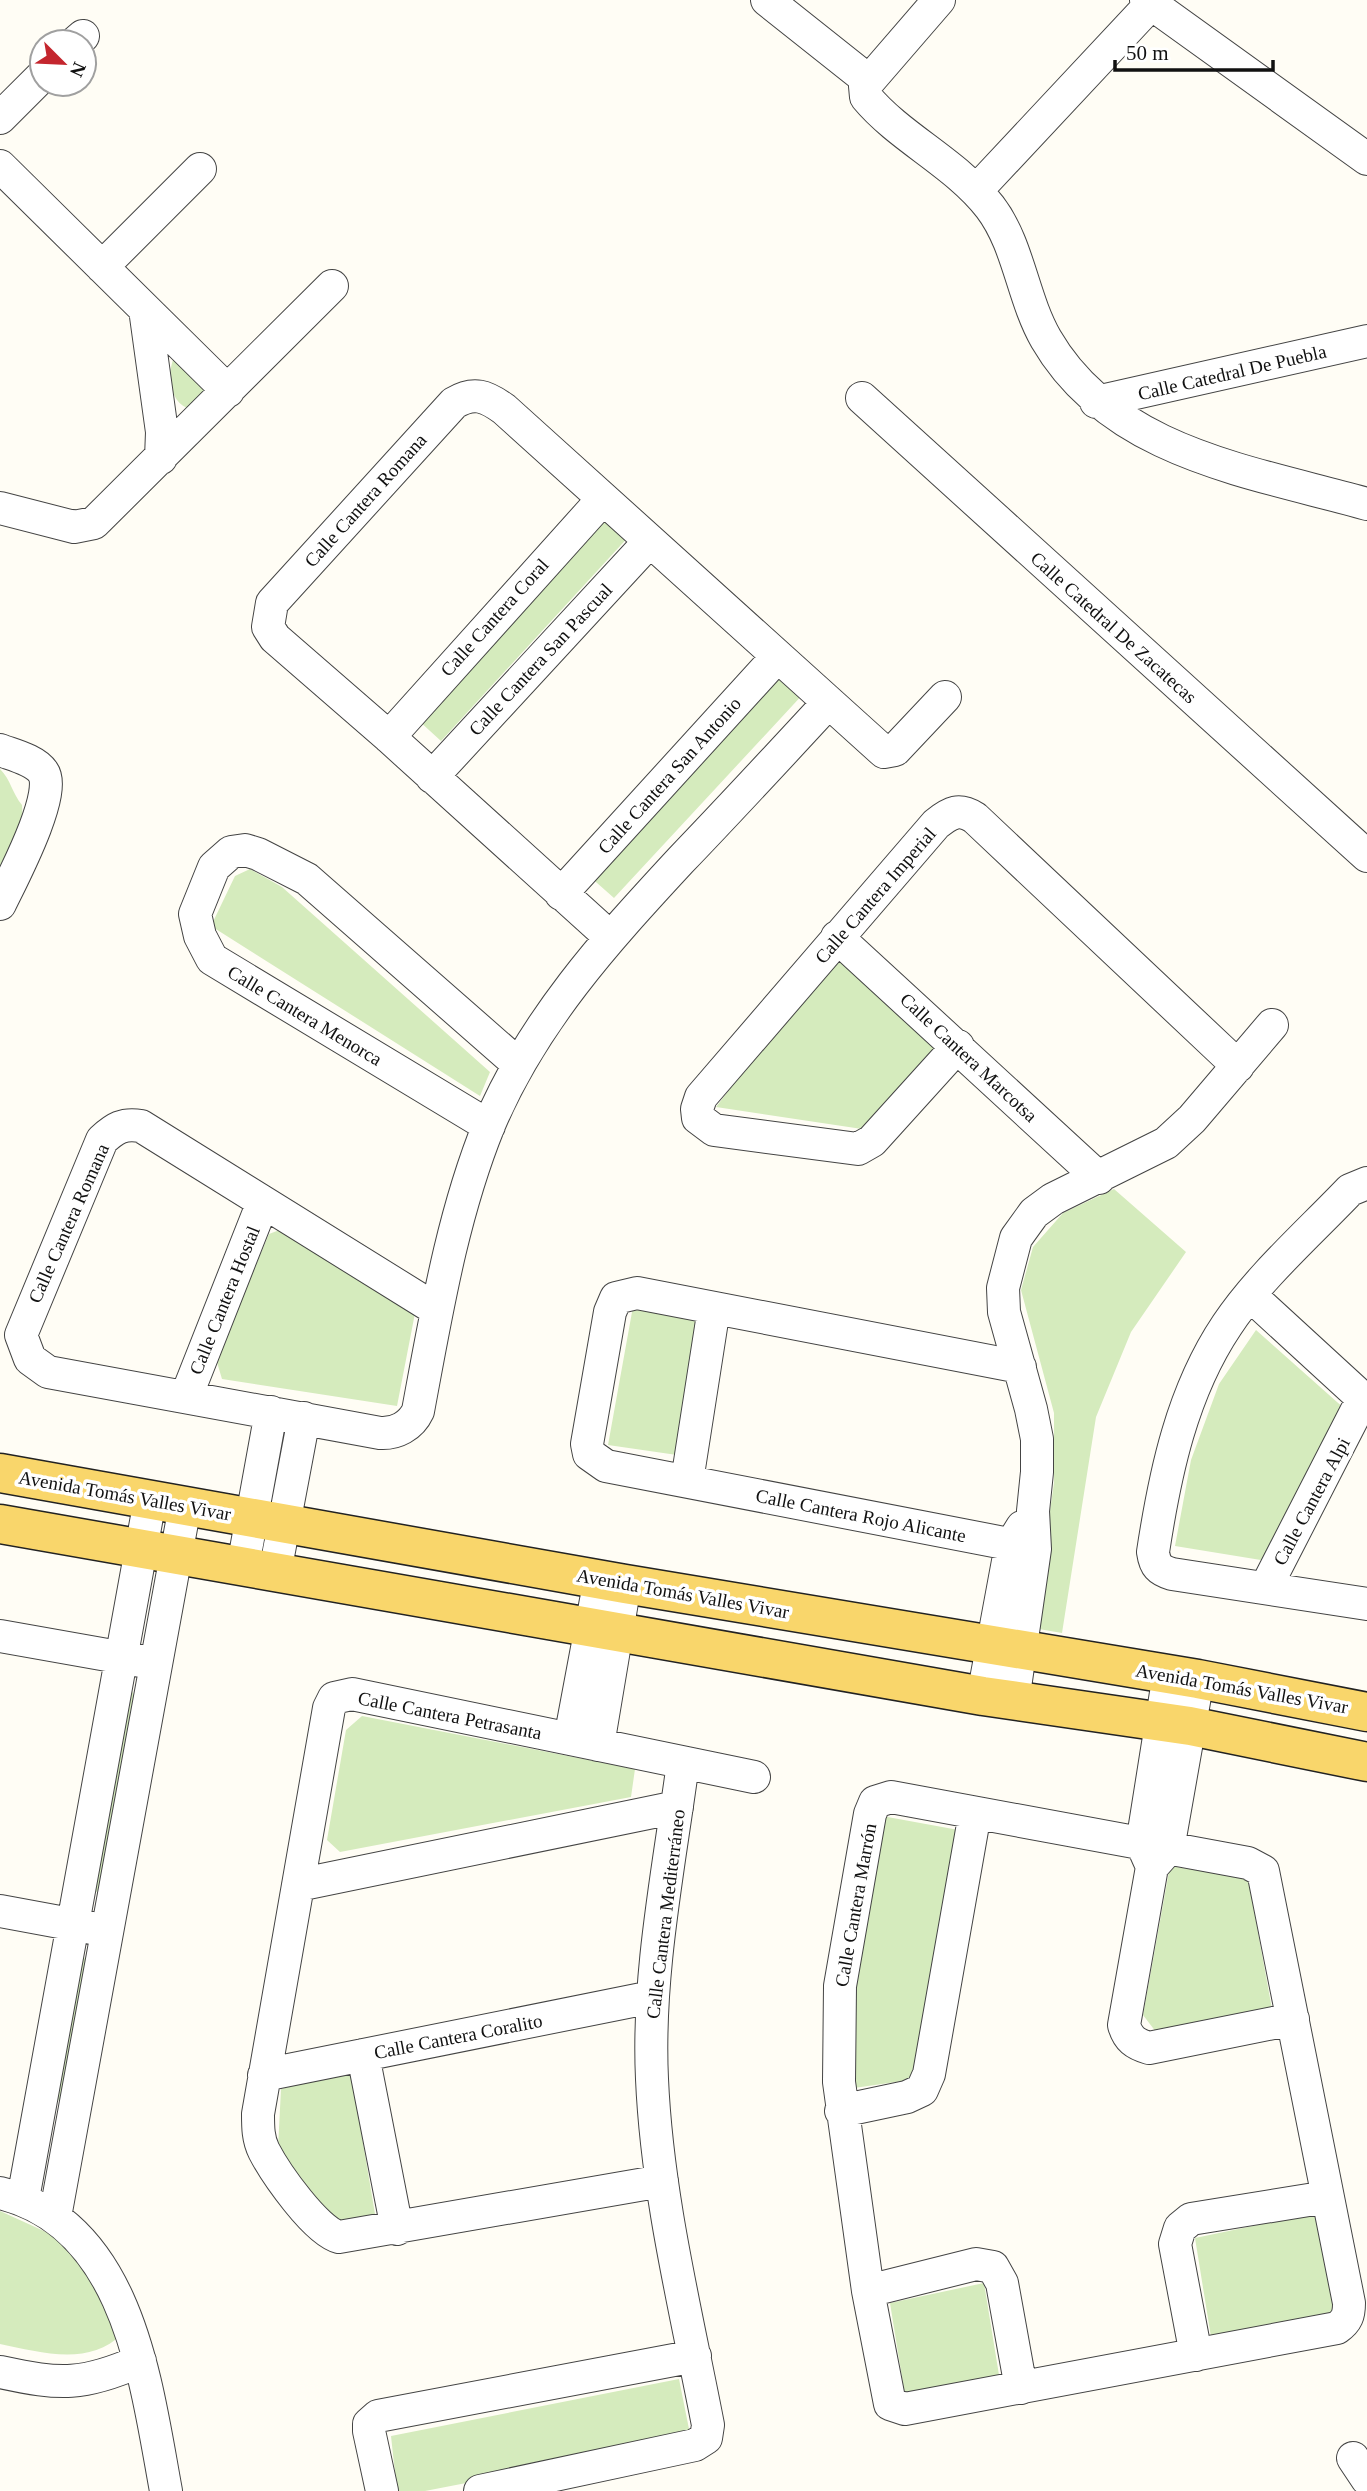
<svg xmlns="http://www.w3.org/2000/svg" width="1367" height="2491" font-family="Georgia,serif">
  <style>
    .green { fill: #d5ebbd }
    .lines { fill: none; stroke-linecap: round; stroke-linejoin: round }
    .minor-casing { stroke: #444; stroke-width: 34 }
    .major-casing { stroke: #222; stroke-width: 41 }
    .minor { stroke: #fff; stroke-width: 32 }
    .major { stroke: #f9d66b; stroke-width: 38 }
    .labels { text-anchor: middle; stroke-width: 7; stroke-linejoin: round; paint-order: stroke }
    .street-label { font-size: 19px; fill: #111; stroke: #fff }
  </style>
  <rect width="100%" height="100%" fill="#fffdf5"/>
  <path class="green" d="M 177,352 L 208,386 L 197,405 L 187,408 C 168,400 166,368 177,352 Z
    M 609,512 L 632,533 L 441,741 L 418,720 Z
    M 780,668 L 805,692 L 614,898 L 588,875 Z
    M 0,769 C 11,780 12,793 22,805 L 23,825 L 0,877 Z
    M 250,869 L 282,887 L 490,1072 L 480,1096 L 211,926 L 235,876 Z
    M 841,959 L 939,1044 L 862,1129 L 716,1107 L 764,1044 Z
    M 1114,1189 L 1186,1252 L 1131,1332 L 1096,1417 L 1062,1633 L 1033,1628 L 1054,1483 L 1054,1413 L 1021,1290 L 1033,1247 L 1063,1213 Z
    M 290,1226 L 416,1308 L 397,1406 L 222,1379 L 216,1359 L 269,1234 Z
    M 634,1301 L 701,1313 L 677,1455 L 608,1445 Z
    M 1256,1330 L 1346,1410 L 1267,1561 L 1175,1546 L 1191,1460 L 1219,1384 Z
    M 131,1689 L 137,1701 L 102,1887 L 95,1893 L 93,1884 Z
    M 362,1716 L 635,1769 L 631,1797 L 340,1852 L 327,1840 L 346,1730 Z
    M 882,1816 L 964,1831 L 917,2079 L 854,2088 L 854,1989 Z
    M 1170,1866 L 1248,1878 L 1272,2009 L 1156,2032 L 1143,2015 Z
    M 83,1955 L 88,1965 L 61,2104 L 56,2096 Z
    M 351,2071 L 376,2220 L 335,2223 L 278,2148 L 281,2089 Z
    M 0,2211 L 57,2237 L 85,2262 L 122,2334 C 89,2367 40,2352 0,2344 Z
    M 1315,2213 L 1336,2312 L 1211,2337 L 1195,2238 Z
    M 984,2283 L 999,2375 L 905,2396 L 890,2303 Z
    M 679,2379 L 689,2429 L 681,2441 L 425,2491 L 397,2491 L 391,2436 Z"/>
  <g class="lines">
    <defs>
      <path id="minor" d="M 767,0 L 869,81
        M 939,0 L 869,81 L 865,86 L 866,97 C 900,138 956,163 990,207 C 1019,245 1022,297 1046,339 C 1112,453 1250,471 1367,504
        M 1146,0 L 1367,159
        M 76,42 L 83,36
        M 0,118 L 42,76
        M 0,166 L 228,391
        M 976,191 L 1151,4
        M 102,267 L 200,169
        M 145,309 L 162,432 L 161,458
        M 862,398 L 1367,856
        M 1096,402 L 1367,341
        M 0,508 L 74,527 L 94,523 L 332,286
        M 389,737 L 602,500
        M 0,750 C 13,755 35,760 43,772 C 58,793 11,881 0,904
        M 432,777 L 649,542
        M 561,894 L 777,657
        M 610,937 L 389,737 L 275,638 L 268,627 L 272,603 L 454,403 C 474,391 486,396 504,409 L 884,752 L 895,750 L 945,697
        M 837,937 L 1099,1178
        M 958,1046 L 872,1141 L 858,1149 L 714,1130 L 698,1118 L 697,1109 L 701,1097 L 936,824 C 951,812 959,808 975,818 L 1238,1066
        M 489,1126 L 212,959 L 200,936 L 195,914 L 214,867 L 231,852 L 245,850 L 258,854 L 307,879 L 518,1064
        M 1367,1183 L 1350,1190 C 1310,1232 1259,1277 1227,1325 C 1182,1392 1165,1473 1153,1552 C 1155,1566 1159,1570 1172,1574 L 1367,1604
        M 1251,1296 L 1359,1395 L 1361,1402 L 1266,1587
        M 437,1310 L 141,1126 C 123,1123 115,1128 102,1140 L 21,1335 L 30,1359 L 48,1372 L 380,1433 C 396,1434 411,1426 418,1411 C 436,1315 452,1216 489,1125 C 533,1021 605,942 680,861 C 730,809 779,756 828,703
        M 1020,1367 L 637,1293 L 616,1298 L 610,1312 L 587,1444 L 589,1454 L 606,1466 L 1035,1549
        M 186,1397 L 263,1202
        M 687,1481 L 714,1308
        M 243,1566 L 271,1412
        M 275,1572 L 304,1418
        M 0,1636 L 141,1661
        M 1198,1679 L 1168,1849 L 1152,1867 L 1124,2025 C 1128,2039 1135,2044 1149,2048 L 1293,2019
        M 983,1696 L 1011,1545 L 1022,1527
        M 1013,1701 L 1035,1549 L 1033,1511 L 1037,1472 L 1037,1439 L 1031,1409 L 1004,1312 L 1003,1288 L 1016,1238 L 1034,1213 L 1053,1199 L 1166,1143 L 1192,1119 L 1272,1025
        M 570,1739 L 600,1579
        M 598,1745 L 625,1584
        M 891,1797 L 1248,1863 L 1263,1871 L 1349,2303 C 1349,2315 1347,2321 1337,2328 L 905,2409 L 890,2404 L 868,2291 L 839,2082 L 840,1986 L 870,1814 L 875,1802 Z
        M 1150,1862 L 1142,1844 L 1169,1674
        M 298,1885 L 677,1807
        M 0,1911 L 92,1928
        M 363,2055 L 397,2229
        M 264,2075 L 652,1997
        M 841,2111 L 907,2097 L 922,2090 L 929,2074 L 975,1813
        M 662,2181 L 339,2237 C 316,2231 276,2174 264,2151 C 258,2139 258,2127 258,2114 L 329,1708 L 334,1698 L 352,1694 L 754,1777
        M 0,2193 C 129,2224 146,2383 166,2491
        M 23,2199 L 150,1500
        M 55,2217 L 185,1506
        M 868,2291 L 976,2264 L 993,2267 L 1002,2283 L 1021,2388
        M 1196,2355 L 1175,2244 L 1180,2228 L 1191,2219 L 1327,2197
        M 0,2372 C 61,2385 83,2386 140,2361
        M 1353,2458 L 1367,2479
        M 382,2491 L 369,2431 L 369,2424 L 378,2416 L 695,2356
        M 480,2491 L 695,2445 L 706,2438 L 708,2425 C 686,2311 657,2195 652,2079 C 647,1974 669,1868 683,1763"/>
      <path id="major" d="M 0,1473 L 625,1584 L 1198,1679 L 1367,1712
        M 0,1524 L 983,1696 L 1190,1726 L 1367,1762"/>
    </defs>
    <use href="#minor" class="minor-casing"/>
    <use href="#major" class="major-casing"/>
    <use href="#minor" class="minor"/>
    <use href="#major" class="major"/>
  </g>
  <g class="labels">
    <g class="street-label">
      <text transform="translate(1232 372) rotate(-13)" y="7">Calle Catedral De Puebla</text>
      <text transform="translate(365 500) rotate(-48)" y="7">Calle Cantera Romana</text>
      <text transform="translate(494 617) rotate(-48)" y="7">Calle Cantera Coral</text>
      <text transform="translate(1114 627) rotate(42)" y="7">Calle Catedral De Zacatecas</text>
      <text transform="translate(540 659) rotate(-47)" y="7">Calle Cantera San Pascual</text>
      <text transform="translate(669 775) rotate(-48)" y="7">Calle Cantera San Antonio</text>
      <text transform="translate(875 895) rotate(-49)" y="7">Calle Cantera Imperial</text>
      <text transform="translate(305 1015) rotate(31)" y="7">Calle Cantera Menorca</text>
      <text transform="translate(969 1057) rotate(43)" y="7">Calle Cantera Marcotsa</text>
      <text transform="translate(68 1223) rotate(-66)" y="7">Calle Cantera Romana</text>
      <text transform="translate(224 1300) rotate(-68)" y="7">Calle Cantera Hostal</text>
      <text transform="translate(125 1495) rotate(10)" y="7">Avenida Tomás Valles Vivar</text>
      <text transform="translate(1311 1501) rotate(-62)" y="7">Calle Cantera Alpi</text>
      <text transform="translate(861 1515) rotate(11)" y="7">Calle Cantera Rojo Alicante</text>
      <text transform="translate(683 1593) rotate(10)" y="7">Avenida Tomás Valles Vivar</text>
      <text transform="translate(1242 1688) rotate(10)" y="7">Avenida Tomás Valles Vivar</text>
      <text transform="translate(450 1715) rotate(11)" y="7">Calle Cantera Petrasanta</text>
      <text transform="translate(855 1905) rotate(-80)" y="7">Calle Cantera Marrón</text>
      <text transform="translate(665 1914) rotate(-83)" y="7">Calle Cantera Mediterráneo</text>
      <text transform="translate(458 2036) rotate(-11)" y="7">Calle Cantera Coralito</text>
    </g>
  </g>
  <g transform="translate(63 63) rotate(114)"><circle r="33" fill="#ffffff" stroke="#a0a0a0" stroke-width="2"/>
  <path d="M0-5L12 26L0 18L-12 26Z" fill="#c4262e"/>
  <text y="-10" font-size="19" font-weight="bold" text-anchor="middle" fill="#111111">N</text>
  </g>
  <path d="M1115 60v10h158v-10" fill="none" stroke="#111111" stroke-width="3.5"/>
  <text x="1126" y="60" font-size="21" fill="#111111" stroke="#ffffff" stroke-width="5" paint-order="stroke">50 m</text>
</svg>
